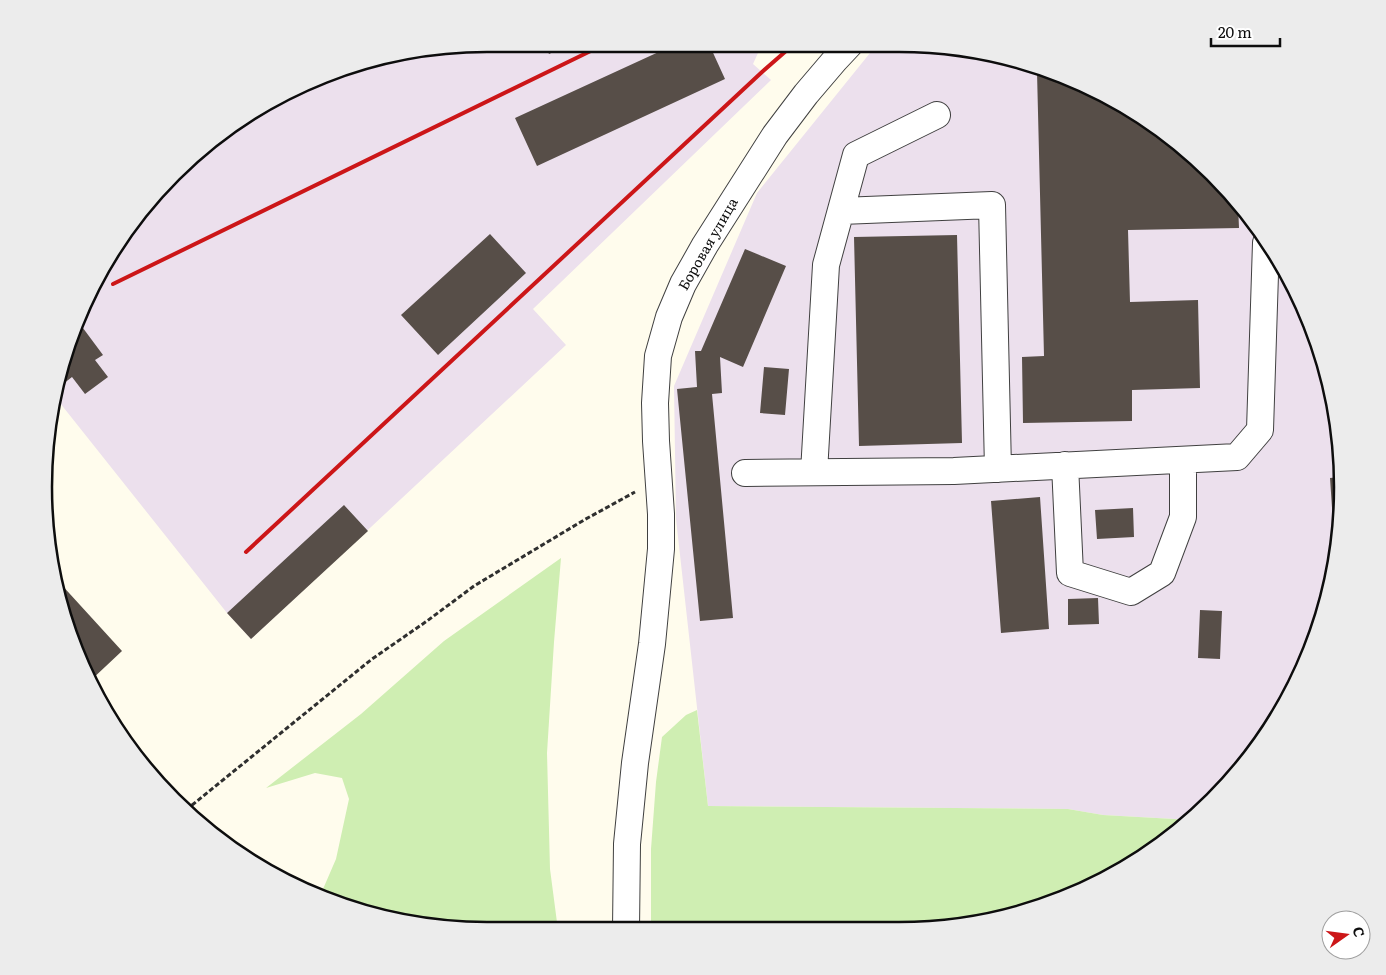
<svg xmlns="http://www.w3.org/2000/svg" width="1386" height="975" font-family="Literata,serif">
  <style>
    .industrial { fill: #ece0ed }
    .green { fill: #cfeeb2 }
    .building { fill: #574e48 }
    .lines { fill: none; stroke-linecap: round; stroke-linejoin: round }
    .minor-casing { stroke: #404040; stroke-width: 28 }
    .path { stroke: #2f2f2f; stroke-width: 3; stroke-dasharray: 5 2.5; stroke-linecap: butt }
    .minor { stroke: #fff; stroke-width: 26 }
    .rail { stroke: #cc1618; stroke-width: 4 }
    .labels { text-anchor: middle; stroke-width: 5; stroke-linejoin: round; paint-order: stroke }
    .street-label { font-size: 14px; fill: #0d0d0d; stroke: #fff }
    .rim { fill: none; stroke: #0d0d0d; stroke-width: 2.5 }
  </style>
  <rect width="100%" height="100%" fill="#fffced"/>
  <path class="industrial" d="M 488,44 L 768,44 L 758,53 L 753,64 L 771,80 L 533,309 L 566,345 L 251,639 L 227,613 L 56,398 L 59,387 L 63,384 L 61,380 L 78,317 L 154,195 L 241,118 L 372,59 Z
    M 881,44 L 899,44 L 985,52 L 1121,103 L 1232,195 L 1283,265 L 1319,345 L 1338,429 L 1341,516 L 1327,602 L 1297,684 L 1251,757 L 1192,820 L 1103,815 L 1068,809 L 708,806 L 676,519 L 674,386 L 757,193 L 870,53 Z"/>
  <path class="green" d="M 561,558 L 554,642 L 547,753 L 550,869 L 558,930 L 459,930 L 373,916 L 320,896 L 336,859 L 349,799 L 342,778 L 315,773 L 266,788 L 361,714 L 444,641 Z
    M 697,710 L 708,806 L 1068,809 L 1103,815 L 1192,820 L 1095,886 L 957,927 L 651,929 L 651,849 L 656,782 L 662,737 L 686,715 Z"/>
  <path class="building" d="M 544,44 L 571,44 L 549,54 Z
    M 676,44 L 709,44 L 725,79 L 537,166 L 515,118 Z
    M 1037,72 L 1121,103 L 1232,195 L 1238,204 L 1239,228 L 1128,230 L 1130,302 L 1198,300 L 1200,388 L 1132,390 L 1132,421 L 1023,423 L 1022,357 L 1044,356 Z
    M 490,234 L 526,273 L 438,355 L 401,315 Z
    M 957,235 L 962,443 L 859,446 L 854,237 Z
    M 745,249 L 786,266 L 743,367 L 720,357 L 722,393 L 712,394 L 733,618 L 700,621 L 677,389 L 697,387 L 695,351 L 701,351 Z
    M 77,320 L 103,355 L 95,360 L 108,377 L 85,394 L 72,377 L 63,384 L 61,380 Z
    M 764,367 L 789,369 L 785,415 L 760,413 Z
    M 1340,477 L 1341,516 L 1338,537 L 1334,537 L 1330,478 Z
    M 1040,497 L 1049,629 L 1001,633 L 991,501 Z
    M 344,505 L 368,531 L 251,639 L 227,613 Z
    M 1133,508 L 1134,537 L 1097,539 L 1095,510 Z
    M 59,582 L 122,651 L 89,682 L 56,585 Z
    M 1098,598 L 1099,624 L 1068,625 L 1068,599 Z
    M 1200,610 L 1222,611 L 1220,659 L 1198,658 Z"/>
  <g class="lines">
    <defs>
      <path id="minor" d="M 841,211 L 992,205 L 998,469
        M 1065,465 L 1070,573 L 1131,592 L 1162,573 L 1183,517 L 1183,460
        M 814,472 L 826,265 L 856,155 L 937,115
        M 745,473 L 954,471 L 1237,457 L 1260,430 L 1266,243
        M 626,929 L 627,844 L 635,763 L 652,644 L 661,549 L 661,514 L 656,441 L 655,403 L 658,356 L 669,317 L 683,284 L 705,245 L 775,135 L 806,94 L 835,60 L 850,44"/>
    </defs>
    <use href="#minor" class="minor-casing"/>
    <path class="path" d="M 186,810 L 372,659 L 427,621 L 474,586 L 584,520 L 635,492"/>
    <use href="#minor" class="minor"/>
    <path class="rail" d="M 113,284 L 605,44
      M 246,552 L 762,72 L 794,44"/>
  </g>
  <g class="labels">
    <g class="street-label">
      <text transform="translate(708 244) rotate(-60)" y="5">Боровая улица</text>
    </g>
  </g>
  <path d="M0 0H1386V975H0ZM487 52H899A435 435 0 0 1 1334 487V487A435 435 0 0 1 899 922H487A435 435 0 0 1 52 487V487A435 435 0 0 1 487 52Z" fill="#ececec" fill-rule="evenodd"/>
  <path class="rim" d="M487 52H899A435 435 0 0 1 1334 487V487A435 435 0 0 1 899 922H487A435 435 0 0 1 52 487V487A435 435 0 0 1 487 52Z"/>
  <g transform="translate(1346 935) rotate(76)"><circle r="24" fill="#ffffff" stroke="#9e9e9e"/>
  <path d="M0-4L9 19L0 12L-9 19Z" fill="#cc1618"/>
  <text y="-8" font-size="14" font-weight="bold" text-anchor="middle" fill="#0d0d0d">С</text>
  </g>
  <path d="M1211 38v8h69v-8" fill="none" stroke="#0d0d0d" stroke-width="2.5"/>
  <text x="1218" y="38" font-size="15" fill="#0d0d0d" stroke="#ffffff" stroke-width="4" paint-order="stroke">20 m</text>
</svg>
